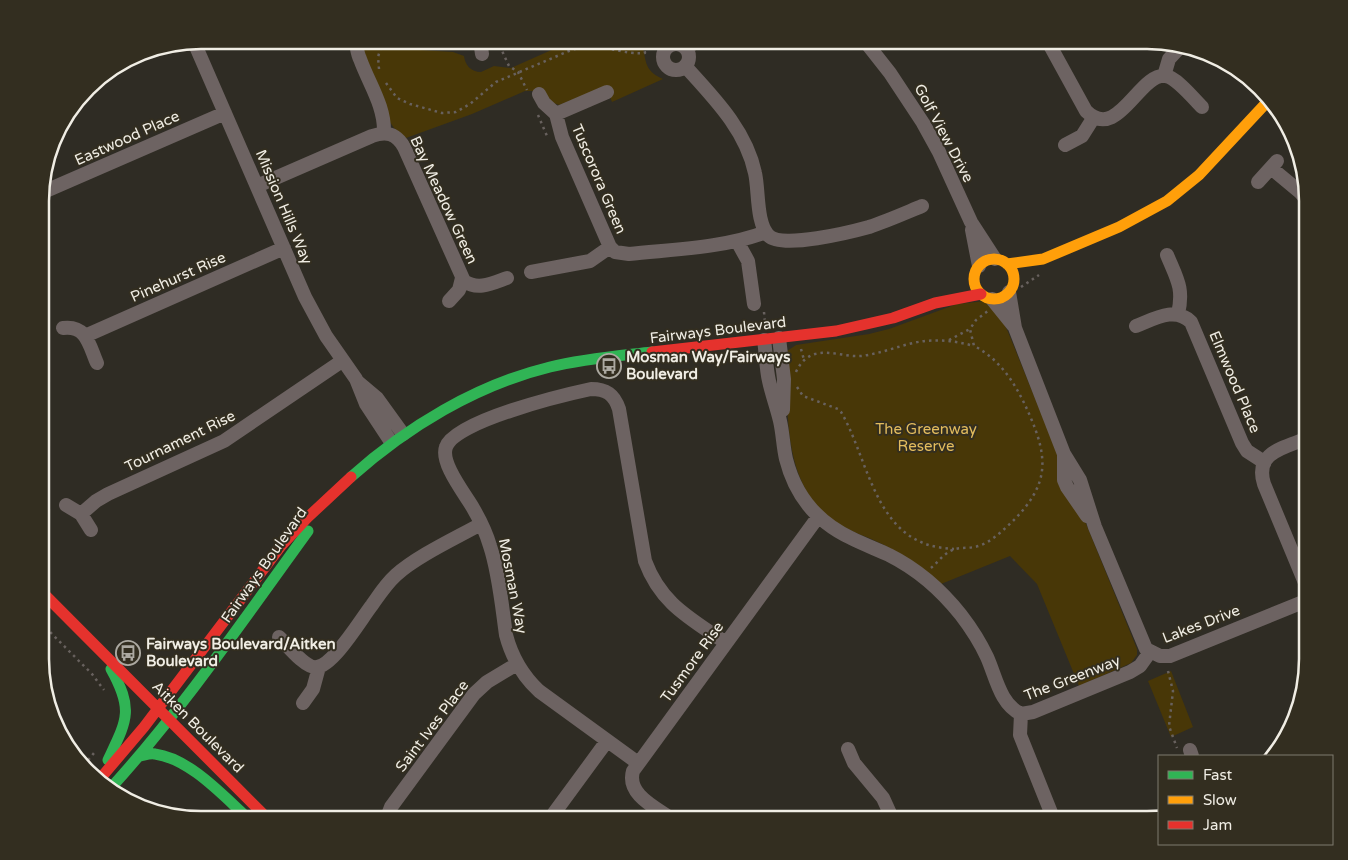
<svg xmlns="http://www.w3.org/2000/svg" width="1348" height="860" font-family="'Varela Round',sans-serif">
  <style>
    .green { fill: #483707 }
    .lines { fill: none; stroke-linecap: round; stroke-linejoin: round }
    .path { stroke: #68615e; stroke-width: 2.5; stroke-dasharray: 2.5 4; stroke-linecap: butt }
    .street { stroke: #6d6362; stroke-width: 14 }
    .fast { stroke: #30b455; stroke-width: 11 }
    .slow { stroke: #ff9f0a; stroke-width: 11 }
    .jam { stroke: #e5322d; stroke-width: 11 }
    .labels { text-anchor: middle; stroke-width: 4; stroke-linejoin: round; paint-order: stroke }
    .street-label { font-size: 15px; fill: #f0ede4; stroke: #332e20 }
    .poi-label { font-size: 15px; font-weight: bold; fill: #f0ede4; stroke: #332e20; text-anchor: start }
    .park-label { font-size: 15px; fill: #e3bc5d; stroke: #332e20 }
    .rim { fill: none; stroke: #f0ede4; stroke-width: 2.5 }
  </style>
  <rect width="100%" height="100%" fill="#2f2c24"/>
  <path class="green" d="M 367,40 L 417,40 L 421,50 L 453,52 L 464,56 C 465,65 471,72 481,72 L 494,66 L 511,68 L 574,40 L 641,40 C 647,59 642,70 663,79 L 612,102 L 606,87 L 559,105 L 551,102 L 543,91 L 525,91 L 472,114 L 406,138 L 394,128 L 390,122 L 363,51 Z
    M 986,301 L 1000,315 L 1008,332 L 1137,649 L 1137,655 L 1131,663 L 1079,686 L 1037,584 L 1010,556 L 941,584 C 925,573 909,559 891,549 C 872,537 849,533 830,518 C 782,482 787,405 787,351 L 796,345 L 869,334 L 889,329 L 957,304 Z
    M 1171,671 L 1193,727 L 1171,737 L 1148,681 Z"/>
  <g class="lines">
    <path class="path" d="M 497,40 L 509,66 L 518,72 L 527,90
      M 379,69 L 378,57 L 383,40
      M 386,83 L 397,98 L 410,104 L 442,113 L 456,112 L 470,104 L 496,82 L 569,51 C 601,39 614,55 645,53 L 643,40
      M 538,115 L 547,136
      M 1021,287 L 1039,275
      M 764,312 L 765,323
      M 949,340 L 970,329
      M 801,349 L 804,360
      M 796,372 C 800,363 806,357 815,354 C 829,350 846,357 861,356 C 878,354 893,348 909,344 C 931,338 953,340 974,346
      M 797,387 L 803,396 L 838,409 L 841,412 C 865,452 873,522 921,542 C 931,547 943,548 954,549
      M 931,568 C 938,562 945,552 955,549 C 963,547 972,549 981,545 C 994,540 1004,529 1014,520 C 1048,485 1049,460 1030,416 C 1018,388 1002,360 974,346 L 970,329 L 976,320 L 988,311
      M 41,623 L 92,674 L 104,690
      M 1168,671 L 1173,691 L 1169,726 L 1177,748
      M 84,765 L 94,753"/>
    <path class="street" d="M 355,40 C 357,46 357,53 360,59 C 369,84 385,106 384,133
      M 480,40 L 482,54
      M 864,40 L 890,73 L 923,123 L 939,152 L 971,222 L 995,259
      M 1047,40 L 1086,111 C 1118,143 1139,72 1166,76 C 1177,78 1194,99 1202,107
      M 194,42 L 305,297 L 326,336 L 356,379 L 366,404 L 391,442
      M663 57a13 13 0 1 1 26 0a13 13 0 1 1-26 0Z
      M 686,48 L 699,40
      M 685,66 C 714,98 746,130 755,173 C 759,190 756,224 769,236 C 782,249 851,232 869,227 C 887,221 905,213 922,206
      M 1164,76 L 1169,59 L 1181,46
      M 539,94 L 544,103 L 556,114 L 562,137 L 610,247 L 615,252 L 629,254 C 675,249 723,248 766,232
      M 556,114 L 607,92
      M 1065,145 L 1082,136 L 1094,117
      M 1271,168 L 1300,192 L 1308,201
      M 1258,182 L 1277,161
      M 257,186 L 372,136 C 386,131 396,133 404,147 L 464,281 C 478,291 493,283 507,278
      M 41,193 L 225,113
      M 972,230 L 979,266
      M 737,241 L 748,261 L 754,304
      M 1167,255 C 1177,279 1184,288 1178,314
      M 531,272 L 590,261 L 610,247
      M 1009,292 L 1015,328 L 1064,454 L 1080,480 L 1095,527 L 1146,649 L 1160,656 L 1170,656 L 1308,600
      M 992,299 L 1013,325
      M 449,301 L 459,290 L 462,278
      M 1136,326 C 1154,319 1175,306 1191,322 L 1242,443 L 1247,451 L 1264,462
      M 63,328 C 87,325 89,345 97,363
      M 85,336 L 284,248
      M 779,338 L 784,379 L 783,410
      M 764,340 C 766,353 766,368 769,381 C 772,395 777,408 780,421 C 783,434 783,446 786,459 C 795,495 817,522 851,538 C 863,544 876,549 889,555 C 917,569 942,591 961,615 C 971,628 980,642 987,657 C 996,677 1000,704 1021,714 L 1033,712 L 1130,672 L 1140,666 L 1150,652
      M 358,382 L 377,398 L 403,434
      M 1308,438 C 1284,448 1254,452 1264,484 L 1308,590
      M 1064,455 L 1064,480 L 1067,487 L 1087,516
      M 66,505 L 81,514 L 91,530
      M 81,514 L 96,501 L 108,494 L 224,441 L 342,361
      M 279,637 C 287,645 306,669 317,667 C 334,665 361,619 372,605 C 379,595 386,584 396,575 C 417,556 456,538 481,524
      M 303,703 L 313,689 L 319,667
      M 1021,714 L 1020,735 L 1054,820
      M 848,749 L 854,763 L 883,798 L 893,820
      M 1190,750 L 1192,756
      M 638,763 L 539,691 C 522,675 512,658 506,635 C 502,607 499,573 490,546 C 486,532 480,520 473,508 C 465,494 440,463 446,447 C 455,421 563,395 591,389 C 606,389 614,394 619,409 L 645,561 C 661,604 690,618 726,643
      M 386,820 L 391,807 L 474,694 L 487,682 L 517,664
      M 549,820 L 607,741
      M 673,820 C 657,808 626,795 633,771 L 818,517"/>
    <path class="fast" d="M 351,477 C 407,427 476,385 550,367 C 583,359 618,356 652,352
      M 140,756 C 145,755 150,753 155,754 C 191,759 224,797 250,820
      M 108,760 C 127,720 134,710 111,669
      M 109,790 C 182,710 244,619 308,531"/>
    <path class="slow" d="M974 279a20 20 0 1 1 40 0a20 20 0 1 1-40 0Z
      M 1007,264 L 1043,259 L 1119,227 L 1167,201 L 1199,175 L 1268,101"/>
    <path class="jam" d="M 652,352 L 836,331 L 893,318 L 935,303 L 981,294
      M 41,591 L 269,820
      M 99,780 L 144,727 L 281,546 L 307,518 L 351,477"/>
  </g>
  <defs>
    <symbol id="bus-ring" viewBox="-11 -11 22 22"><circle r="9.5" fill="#332e20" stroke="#aca9a1" stroke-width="1.5"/><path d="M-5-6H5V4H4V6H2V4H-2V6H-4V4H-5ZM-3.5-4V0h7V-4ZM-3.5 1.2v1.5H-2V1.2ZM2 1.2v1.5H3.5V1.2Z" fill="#aca9a1"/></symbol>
  </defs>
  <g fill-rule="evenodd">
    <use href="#bus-ring" x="595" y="352" width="28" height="28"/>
    <use href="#bus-ring" x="114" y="639" width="28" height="28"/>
  </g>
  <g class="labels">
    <g class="street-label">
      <text transform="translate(944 133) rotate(62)" y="5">Golf View Drive</text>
      <text transform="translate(127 138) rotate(-24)" y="5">Eastwood Place</text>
      <text transform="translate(599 179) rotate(67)" y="5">Tuscorora Green</text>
      <text transform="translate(444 200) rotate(65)" y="5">Bay Meadow Green</text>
      <text transform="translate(284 207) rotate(67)" y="5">Mission Hills Way</text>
      <text transform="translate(178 277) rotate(-24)" y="5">Pinehurst Rise</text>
      <text transform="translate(718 330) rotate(-7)" y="5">Fairways Boulevard</text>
      <text transform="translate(1235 382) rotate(67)" y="5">Elmwood Place</text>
      <text transform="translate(180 441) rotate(-26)" y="5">Tournament Rise</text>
      <text transform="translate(264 565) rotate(-55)" y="5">Fairways Boulevard</text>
      <text transform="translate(513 586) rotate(79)" y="5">Mosman Way</text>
      <text transform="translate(1201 624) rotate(-21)" y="5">Lakes Drive</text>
      <text transform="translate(692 662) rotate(-54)" y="5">Tusmore Rise</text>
      <text transform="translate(1072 678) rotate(-21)" y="5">The Greenway</text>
      <text transform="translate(432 726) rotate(-53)" y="5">Saint Ives Place</text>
      <text transform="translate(198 727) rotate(45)" y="5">Aitken Boulevard</text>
    </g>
    <g class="poi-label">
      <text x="626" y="362">Mosman Way/Fairways<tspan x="626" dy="17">Boulevard</tspan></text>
      <text x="146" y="649">Fairways Boulevard/Aitken<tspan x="146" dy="17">Boulevard</tspan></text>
    </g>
    <g class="park-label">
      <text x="926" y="434">The Greenway<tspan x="926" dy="17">Reserve</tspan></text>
    </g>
  </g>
  <path d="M0 0H1348V860H0ZM201 49H1147A152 152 0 0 1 1299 201V659A152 152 0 0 1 1147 811H201A152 152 0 0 1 49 659V201A152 152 0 0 1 201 49Z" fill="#332e20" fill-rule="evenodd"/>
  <path class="rim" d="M201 49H1147A152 152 0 0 1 1299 201V659A152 152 0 0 1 1147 811H201A152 152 0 0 1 49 659V201A152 152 0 0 1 201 49Z"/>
  <rect x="1158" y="755" width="175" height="90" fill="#332e20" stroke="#7f7a6e"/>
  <rect x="1168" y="771" width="25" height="8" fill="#30b455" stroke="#7f7a6e"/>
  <text x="1203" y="780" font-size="15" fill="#f0ede4">Fast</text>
  <rect x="1168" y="796" width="25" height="8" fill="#ff9f0a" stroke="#7f7a6e"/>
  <text x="1203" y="805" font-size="15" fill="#f0ede4">Slow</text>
  <rect x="1168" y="821" width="25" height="8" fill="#e5322d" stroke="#7f7a6e"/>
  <text x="1203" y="830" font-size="15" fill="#f0ede4">Jam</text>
</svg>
